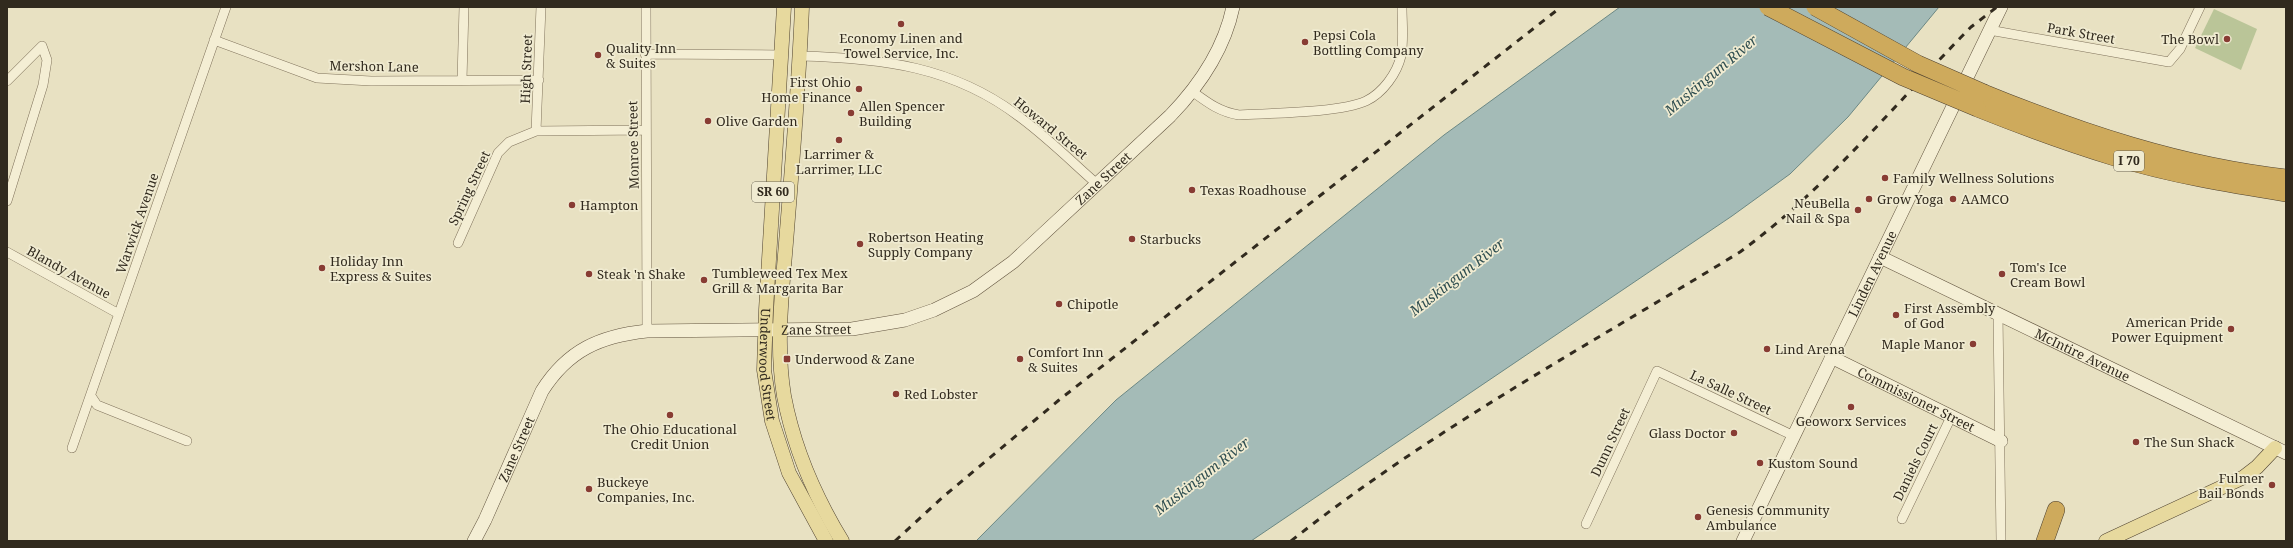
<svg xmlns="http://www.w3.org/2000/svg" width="2293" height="548" font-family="'Noto Serif',serif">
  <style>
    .green { fill: #bac598 }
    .water { fill: #a4bbb7; stroke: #6c8884 }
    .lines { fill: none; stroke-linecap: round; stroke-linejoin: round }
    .street-casing { stroke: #80735c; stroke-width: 10 }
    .secondary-casing { stroke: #62543f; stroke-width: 14 }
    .primary-casing { stroke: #4e412f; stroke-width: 15 }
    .highway-casing { stroke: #4e412f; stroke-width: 18 }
    .street { stroke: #f4eed4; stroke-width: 9 }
    .secondary { stroke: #f4eed4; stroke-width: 13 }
    .primary { stroke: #e7d99e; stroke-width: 14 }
    .highway { stroke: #ceaa5c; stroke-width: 17 }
    .rail { stroke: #312a1e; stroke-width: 3; stroke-dasharray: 7 7; stroke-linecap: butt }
    .highway-bridge-casing { stroke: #4e412f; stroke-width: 18; stroke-linecap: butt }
    .highway-bridge { stroke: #ceaa5c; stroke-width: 17 }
    .poi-dot { fill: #883c33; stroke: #f0ebd1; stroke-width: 1.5 }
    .labels { text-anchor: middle; stroke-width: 3.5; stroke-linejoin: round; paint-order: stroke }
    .shield { fill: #f0ebd1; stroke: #6a6454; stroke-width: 1 }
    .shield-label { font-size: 12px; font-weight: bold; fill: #312a1e }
    .street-label { font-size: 13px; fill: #312a1e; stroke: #f0ebd1 }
    .poi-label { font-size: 13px; fill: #312a1e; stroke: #f0ebd1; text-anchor: start }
    .water-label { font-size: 14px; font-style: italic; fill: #2f4e50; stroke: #f0ebd1 }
  </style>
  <rect width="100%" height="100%" fill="#e8e1c2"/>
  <path class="green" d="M 2214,9 L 2257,29 L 2241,70 L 2195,48 Z"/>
  <path class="water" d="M 1620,7 L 1939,7 L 1848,117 L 1790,174 L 1732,216 L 1251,541 L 976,541 L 1116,400 L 1444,135 Z"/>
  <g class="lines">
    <defs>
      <path id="street" d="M 646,7 L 647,331
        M 1989,30 L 2169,62 L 2180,49 L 2200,7
        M 214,40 L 317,78 L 371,81 L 539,80
        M 645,54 L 782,55
        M 800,56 C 881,58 954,66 1021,118 C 1048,138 1072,162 1097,184
        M 462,80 L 464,7
        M 7,81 L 42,46 L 47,60 L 43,85 L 7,201
        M 1193,92 C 1208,103 1220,112 1239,115 C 1271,113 1340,113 1366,101 C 1383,93 1397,73 1401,56 C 1404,40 1402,23 1402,7
        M 536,131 L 541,7
        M 458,243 L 498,153 L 509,142 L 536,131 L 646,130
        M 7,252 L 119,314
        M 1998,314 L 2001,541
        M 91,396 L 97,405 L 187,441
        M 72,448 L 226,7
        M 1902,519 L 1951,417
        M 1586,524 L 1657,371 L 1794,436"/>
      <g id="secondary">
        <path id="s1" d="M 1880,257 L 2286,453"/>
        <path id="s2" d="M 1831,357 L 2001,441"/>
        <path id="s3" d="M 474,541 L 485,520 L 542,391 C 568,350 600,336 647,331 L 852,329 L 905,320 L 934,310 L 973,291 L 1013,262 L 1170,116 C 1200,85 1224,50 1233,7"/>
        <path id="s4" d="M 1743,541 L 2001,7"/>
      </g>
      <g id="primary">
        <path id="s5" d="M 784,7 L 766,310 L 764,370 L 772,421 L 789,473 L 826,541"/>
        <path d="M 802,7 C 799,82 793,156 787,230 C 783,284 775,342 784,396 C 794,449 814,495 842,541"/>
        <path d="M 2106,541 L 2244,477 L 2257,467 L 2275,448"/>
      </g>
      <path id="highway" d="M 1984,93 C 2082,133 2180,166 2286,178
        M 1977,108 C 2022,126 2068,143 2114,157 C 2170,174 2228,184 2286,193
        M 2045,541 L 2056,510"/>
    </defs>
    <use href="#street" class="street-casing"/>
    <use href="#secondary" class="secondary-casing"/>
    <use href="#primary" class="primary-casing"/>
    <use href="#highway" class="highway-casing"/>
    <use href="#street" class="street"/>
    <use href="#secondary" class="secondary"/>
    <use href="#primary" class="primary"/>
    <use href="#highway" class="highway"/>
    <path class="rail" d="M 895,541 L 944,496 L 1059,400 L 1561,7
      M 1291,541 C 1431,430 1589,345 1740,252 C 1827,188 1896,103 1971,27 L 1997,7"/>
    <defs>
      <path id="highway-bridge" d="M 1768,7 L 1903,77 L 1977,108
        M 1815,7 L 1918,64 L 1984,93"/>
    </defs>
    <use href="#highway-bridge" class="highway-bridge-casing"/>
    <use href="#highway-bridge" class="highway-bridge"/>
  </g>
  <g class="poi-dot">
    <circle cx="901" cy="24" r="4"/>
    <circle cx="2227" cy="39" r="4"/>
    <circle cx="1305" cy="42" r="4"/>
    <circle cx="598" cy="55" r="4"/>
    <circle cx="859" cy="89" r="4"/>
    <circle cx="851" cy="113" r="4"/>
    <circle cx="708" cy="121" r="4"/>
    <circle cx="839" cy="140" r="4"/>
    <circle cx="1885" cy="178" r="4"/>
    <circle cx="1192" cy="190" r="4"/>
    <circle cx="1869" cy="199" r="4"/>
    <circle cx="1953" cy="199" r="4"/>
    <circle cx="572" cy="205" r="4"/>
    <circle cx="1858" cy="210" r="4"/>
    <circle cx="1132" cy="239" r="4"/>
    <circle cx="860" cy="244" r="4"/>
    <circle cx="322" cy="268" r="4"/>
    <circle cx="589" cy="274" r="4"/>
    <circle cx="2002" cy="274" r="4"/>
    <circle cx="704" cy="280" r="4"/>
    <circle cx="1059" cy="304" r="4"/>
    <circle cx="1896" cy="315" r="4"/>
    <circle cx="2231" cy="329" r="4"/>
    <circle cx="1973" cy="344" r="4"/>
    <circle cx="1767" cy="349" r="4"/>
    <rect x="783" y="355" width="8" height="8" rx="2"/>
    <circle cx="1020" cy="359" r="4"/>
    <circle cx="896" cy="394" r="4"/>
    <circle cx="1851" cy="407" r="4"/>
    <circle cx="670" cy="415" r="4"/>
    <circle cx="1734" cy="433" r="4"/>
    <circle cx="2136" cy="442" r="4"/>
    <circle cx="1760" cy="463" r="4"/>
    <circle cx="2272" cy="485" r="4"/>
    <circle cx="589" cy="489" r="4"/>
    <circle cx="1698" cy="517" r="4"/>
  </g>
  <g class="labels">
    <g class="shield">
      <rect x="2114" y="151" width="30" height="20" rx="3"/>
      <rect x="752" y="182" width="42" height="20" rx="3"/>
    </g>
    <g class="shield-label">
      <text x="2129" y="165">I 70</text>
      <text x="773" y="196">SR 60</text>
    </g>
    <g class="street-label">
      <text transform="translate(2081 33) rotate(10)" y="5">Park Street</text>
      <text transform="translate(374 66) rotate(1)" y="5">Mershon Lane</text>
      <text transform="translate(526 69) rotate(-88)" y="5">High Street</text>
      <text transform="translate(1051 128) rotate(39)" y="5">Howard Street</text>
      <text transform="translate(633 145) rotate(-91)" y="5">Monroe Street</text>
      <text dy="5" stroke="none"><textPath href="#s3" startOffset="796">Zane Street</textPath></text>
      <text transform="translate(469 188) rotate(-65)" y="5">Spring Street</text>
      <text transform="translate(137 223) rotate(-71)" y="5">Warwick Avenue</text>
      <text transform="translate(69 272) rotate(29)" y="5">Blandy Avenue</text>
      <text dy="5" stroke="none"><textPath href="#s4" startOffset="297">Linden Avenue</textPath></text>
      <text dy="5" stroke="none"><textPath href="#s3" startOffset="460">Zane Street</textPath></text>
      <text dy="5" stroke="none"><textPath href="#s1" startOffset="225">McIntire Avenue</textPath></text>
      <text dy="5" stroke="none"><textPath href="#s5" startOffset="358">Underwood Street</textPath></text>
      <text transform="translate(1731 392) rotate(25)" y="5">La Salle Street</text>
      <text dy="5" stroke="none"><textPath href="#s2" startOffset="95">Commissioner Street</textPath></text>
      <text transform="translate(1610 442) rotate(-65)" y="5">Dunn Street</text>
      <text dy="5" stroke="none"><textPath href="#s3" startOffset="101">Zane Street</textPath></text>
      <text transform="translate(1915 462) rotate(-64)" y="5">Daniels Court</text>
    </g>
    <g class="poi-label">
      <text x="1313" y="40">Pepsi Cola<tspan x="1313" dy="15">Bottling Company</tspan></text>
      <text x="901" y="43" text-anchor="middle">Economy Linen and<tspan x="901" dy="15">Towel Service, Inc.</tspan></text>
      <text x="2219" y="44" text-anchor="end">The Bowl</text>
      <text x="606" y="53">Quality Inn<tspan x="606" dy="15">&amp; Suites</tspan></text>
      <text x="851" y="87" text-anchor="end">First Ohio<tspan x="851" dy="15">Home Finance</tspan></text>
      <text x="859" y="111">Allen Spencer<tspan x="859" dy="15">Building</tspan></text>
      <text x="716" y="126">Olive Garden</text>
      <text x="839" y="159" text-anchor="middle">Larrimer &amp;<tspan x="839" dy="15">Larrimer, LLC</tspan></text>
      <text x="1893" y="183">Family Wellness Solutions</text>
      <text x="1200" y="195">Texas Roadhouse</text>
      <text x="1877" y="204">Grow Yoga</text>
      <text x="1961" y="204">AAMCO</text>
      <text x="1850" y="208" text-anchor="end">NeuBella<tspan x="1850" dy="15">Nail &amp; Spa</tspan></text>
      <text x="580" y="210">Hampton</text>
      <text x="868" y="242">Robertson Heating<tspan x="868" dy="15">Supply Company</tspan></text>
      <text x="1140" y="244">Starbucks</text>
      <text x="330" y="266">Holiday Inn<tspan x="330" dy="15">Express &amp; Suites</tspan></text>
      <text x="2010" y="272">Tom's Ice<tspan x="2010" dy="15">Cream Bowl</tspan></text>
      <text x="712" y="278">Tumbleweed Tex Mex<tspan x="712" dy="15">Grill &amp; Margarita Bar</tspan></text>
      <text x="597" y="279">Steak 'n Shake</text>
      <text x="1067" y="309">Chipotle</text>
      <text x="1904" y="313">First Assembly<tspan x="1904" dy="15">of God</tspan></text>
      <text x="2223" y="327" text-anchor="end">American Pride<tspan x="2223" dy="15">Power Equipment</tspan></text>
      <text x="1965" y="349" text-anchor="end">Maple Manor</text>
      <text x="1775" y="354">Lind Arena</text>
      <text x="1028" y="357">Comfort Inn<tspan x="1028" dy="15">&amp; Suites</tspan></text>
      <text x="795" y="364">Underwood &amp; Zane</text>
      <text x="904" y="399">Red Lobster</text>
      <text x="1851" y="426" text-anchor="middle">Geoworx Services</text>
      <text x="670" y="434" text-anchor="middle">The Ohio Educational<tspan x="670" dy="15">Credit Union</tspan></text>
      <text x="1726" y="438" text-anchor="end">Glass Doctor</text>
      <text x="2144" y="447">The Sun Shack</text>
      <text x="1768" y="468">Kustom Sound</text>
      <text x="2264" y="483" text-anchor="end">Fulmer<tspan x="2264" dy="15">Bail Bonds</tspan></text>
      <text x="597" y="487">Buckeye<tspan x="597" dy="15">Companies, Inc.</tspan></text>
      <text x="1706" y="515">Genesis Community<tspan x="1706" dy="15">Ambulance</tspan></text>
    </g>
    <g class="water-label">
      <text transform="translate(1711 75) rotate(-40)" y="5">Muskingum River</text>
      <text transform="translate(1457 277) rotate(-38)" y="5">Muskingum River</text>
      <text transform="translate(1202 476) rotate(-38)" y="5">Muskingum River</text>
    </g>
  </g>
  <rect width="2293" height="548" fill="none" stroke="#312a1e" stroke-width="16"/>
</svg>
